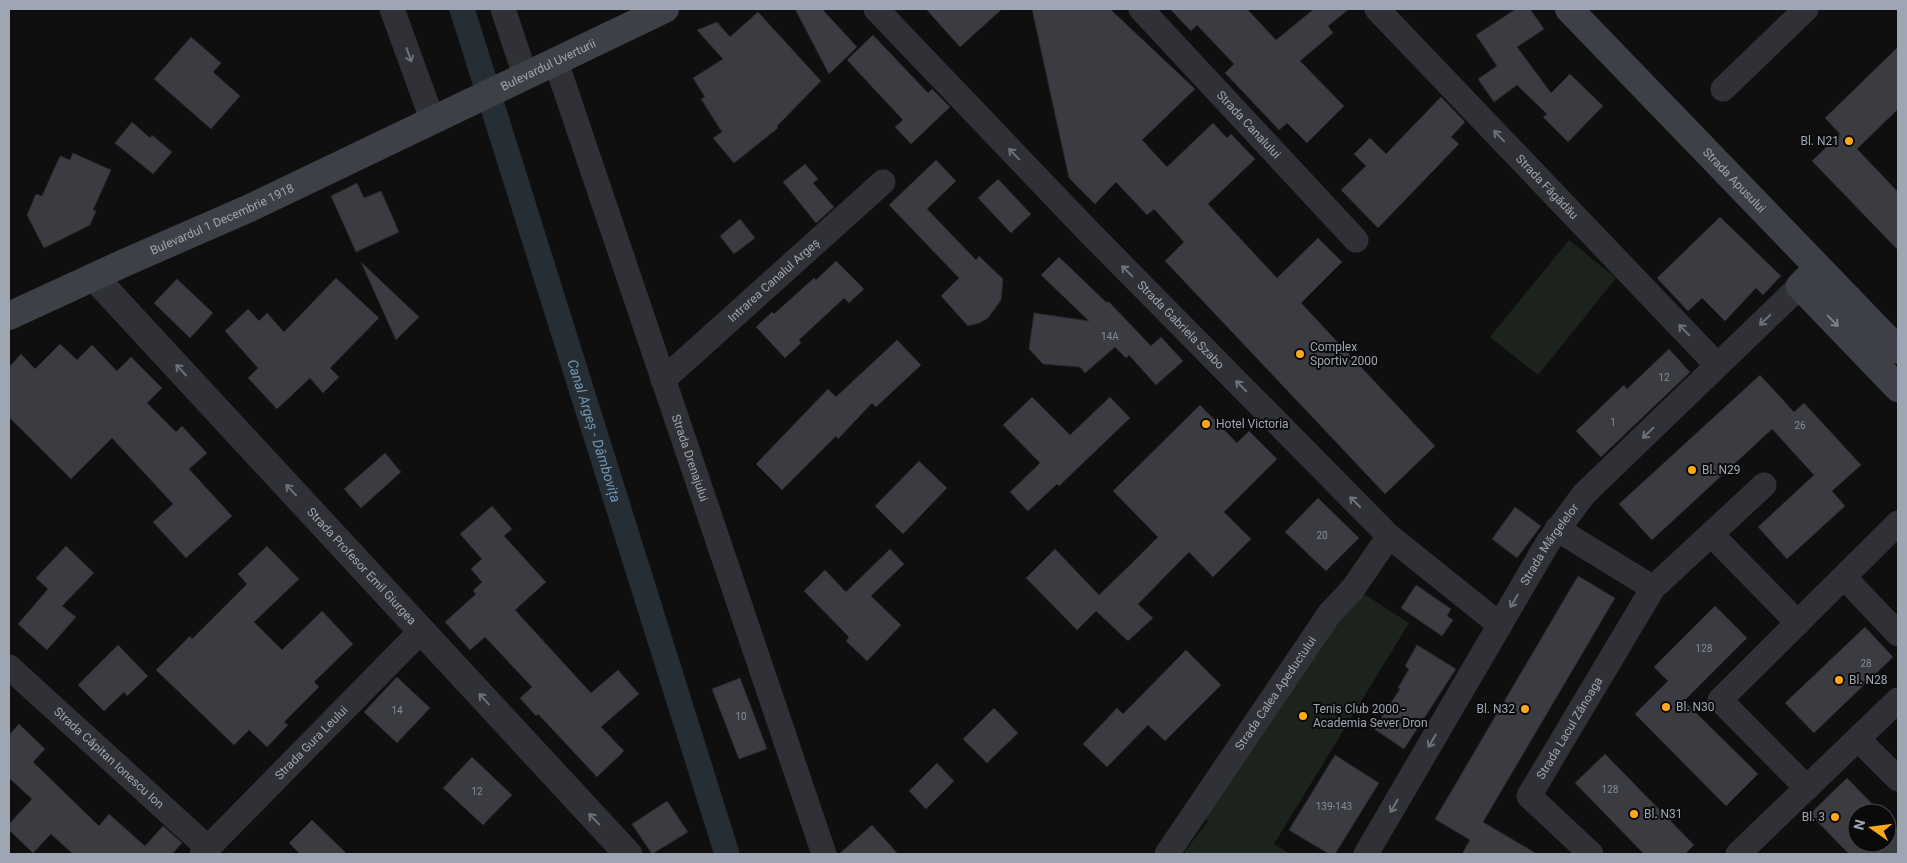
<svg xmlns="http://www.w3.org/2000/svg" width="1907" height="863" font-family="Roboto,sans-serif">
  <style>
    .green { fill: #1b231c }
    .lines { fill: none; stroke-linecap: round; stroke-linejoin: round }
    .canal { stroke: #252e35; stroke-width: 25 }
    .building { fill: #3b3c41; stroke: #29292d }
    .minor { stroke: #303136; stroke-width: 25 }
    .tertiary { stroke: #303136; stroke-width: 28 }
    .secondary { stroke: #3d4046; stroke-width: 28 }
    .oneway { stroke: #6c717b }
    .oneway2 { stroke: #7c828d }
    .poi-dot { fill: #ffa918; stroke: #0a0a0b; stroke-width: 2 }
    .labels { text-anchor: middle; stroke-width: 4; stroke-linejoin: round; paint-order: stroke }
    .number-label { font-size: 10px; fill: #858b96 }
    .street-label { font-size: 12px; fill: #9ea5b3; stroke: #0a0a0b }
    .poi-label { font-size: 12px; fill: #9ea5b3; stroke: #0a0a0b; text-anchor: start }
    .water-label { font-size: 14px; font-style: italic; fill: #7196b2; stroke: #0a0a0b }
  </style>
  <rect width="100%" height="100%" fill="#0f0f10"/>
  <path class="green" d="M 1569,240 L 1616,278 L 1538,375 L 1490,337 Z
    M 1342,580 L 1409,623 L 1274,844 L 1290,854 L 1183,854 L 1208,821 L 1193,809 Z"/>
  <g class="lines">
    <path class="canal" id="s1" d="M 462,9 L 727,854"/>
  </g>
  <path class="building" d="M 795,9 L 822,9 L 857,47 L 829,74 Z
    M 926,9 L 1002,9 L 960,47 Z
    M 1032,9 L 1110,9 L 1195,89 L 1142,140 L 1167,167 L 1213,123 L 1227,138 L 1231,134 L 1255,159 L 1208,204 L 1277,278 L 1318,238 L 1342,262 L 1301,303 L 1435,446 L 1385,494 L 1165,261 L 1184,242 L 1154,209 L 1147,215 L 1116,182 L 1095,204 L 1069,178 Z
    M 1170,9 L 1247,9 L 1276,40 L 1314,9 L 1349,9 L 1328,26 L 1333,33 L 1300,61 L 1344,106 L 1307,143 L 1287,123 L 1279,130 L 1225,73 L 1234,64 L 1197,25 L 1191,31 Z
    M 1516,9 L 1530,9 L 1544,29 L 1517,47 L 1551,93 L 1570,74 L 1603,106 L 1568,142 L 1543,117 L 1547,114 L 1517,85 L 1494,102 L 1478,79 L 1497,66 L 1476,35 Z
    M 758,12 L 821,81 L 777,126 L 778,128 L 734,163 L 713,138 L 722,132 L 701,99 L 705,97 L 693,78 L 723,59 L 697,30 L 717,22 L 730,37 Z
    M 873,35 L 928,93 L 932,89 L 950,107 L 911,144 L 895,127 L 903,120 L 847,60 Z
    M 191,37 L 221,63 L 213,72 L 240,96 L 211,129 L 154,79 Z
    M 1898,47 L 1898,109 L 1857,149 L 1898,192 L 1898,250 L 1812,161 L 1840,134 L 1825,118 Z
    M 1441,97 L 1465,122 L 1451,137 L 1459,144 L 1378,228 L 1341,190 L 1366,166 L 1354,154 L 1370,138 L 1386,154 Z
    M 132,122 L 150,138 L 152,135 L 172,152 L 153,174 L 115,143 Z
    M 73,153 L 111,170 L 93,210 L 96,211 L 90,225 L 44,248 L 27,215 L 36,194 L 42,196 L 60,156 L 70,160 Z
    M 936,160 L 956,181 L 927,209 L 976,260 L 979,256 L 1003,279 L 1001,300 L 988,318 L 979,323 L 968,326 L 941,296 L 959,278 L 889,205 Z
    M 805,164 L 818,179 L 813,183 L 834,207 L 816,223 L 783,182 Z
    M 998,179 L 1031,214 L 1011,233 L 978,198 Z
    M 357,183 L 364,198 L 381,191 L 399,232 L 356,252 L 331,196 Z
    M 1720,217 L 1781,276 L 1763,295 L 1756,288 L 1725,321 L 1702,298 L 1688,311 L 1657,278 Z
    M 740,219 L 755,238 L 734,254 L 720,236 Z
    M 1059,257 L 1107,303 L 1108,301 L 1151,346 L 1161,337 L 1183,361 L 1156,385 L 1129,355 L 1126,358 L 1115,347 L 1085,373 L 1080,367 L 1043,364 L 1029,349 L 1034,313 L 1089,321 L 1041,275 Z
    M 836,261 L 864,289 L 849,303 L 844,298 L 799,340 L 801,343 L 785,358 L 756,327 L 772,312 L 774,314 L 814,278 L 816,280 Z
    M 361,262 L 419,317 L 396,340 Z
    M 336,278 L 379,318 L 330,368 L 339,377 L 323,393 L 310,378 L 277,409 L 248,378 L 258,368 L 225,331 L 248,309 L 259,321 L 267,313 L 284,332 Z
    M 177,279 L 213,313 L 190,338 L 154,303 Z
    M 897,340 L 921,365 L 876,407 L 872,403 L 838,439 L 836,436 L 782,490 L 756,464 L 828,389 L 836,397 Z
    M 60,344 L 77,360 L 92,345 L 117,371 L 131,357 L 162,388 L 147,403 L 176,432 L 182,426 L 207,453 L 189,469 L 232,516 L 186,558 L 153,522 L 173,504 L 112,438 L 71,479 L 9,417 L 9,367 L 21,354 L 35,369 Z
    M 1669,349 L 1690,372 L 1601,457 L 1576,431 L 1624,385 L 1627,389 Z
    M 1760,375 L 1794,412 L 1804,403 L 1861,465 L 1832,491 L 1845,506 L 1787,559 L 1758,527 L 1814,475 L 1772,429 L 1652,540 L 1619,504 Z
    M 1032,397 L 1070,435 L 1110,397 L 1130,418 L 1059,486 L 1057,484 L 1028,511 L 1010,492 L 1040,463 L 1003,425 Z
    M 1200,405 L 1237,443 L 1249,431 L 1277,459 L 1224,512 L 1251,539 L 1213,577 L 1189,552 L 1138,604 L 1153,618 L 1128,641 L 1096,611 L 1077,630 L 1026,578 L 1055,549 L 1099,595 L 1130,565 L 1158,537 L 1113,491 Z
    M 385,453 L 401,472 L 361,508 L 344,489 Z
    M 919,461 L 947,488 L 903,534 L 875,506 Z
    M 1318,498 L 1359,538 L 1326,571 L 1285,532 Z
    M 492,506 L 512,529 L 504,536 L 546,582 L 515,610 L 591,693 L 618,670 L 639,694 L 601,727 L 624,751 L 597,777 L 538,714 L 536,716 L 520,698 L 532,687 L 485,637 L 470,650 L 445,622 L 476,594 L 473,591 L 482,582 L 471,569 L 482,559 L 460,534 Z
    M 1515,507 L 1541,526 L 1517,558 L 1492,539 Z
    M 66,546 L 94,573 L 62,606 L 76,617 L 47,650 L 18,624 L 48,589 L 36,578 Z
    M 267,546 L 299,579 L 254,622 L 282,650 L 322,611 L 353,644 L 314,682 L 319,687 L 284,722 L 288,725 L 267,747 L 249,730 L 234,745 L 156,670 L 190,636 L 192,639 L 247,584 L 238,574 Z
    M 890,549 L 904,564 L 871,596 L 901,625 L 867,661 L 846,641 L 849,637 L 804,591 L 825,570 L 846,592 Z
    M 1578,576 L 1615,598 L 1483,822 L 1537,854 L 1462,854 L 1470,840 L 1435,819 Z
    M 1416,585 L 1451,609 L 1447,616 L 1453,620 L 1442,636 L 1401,608 Z
    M 1715,606 L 1747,638 L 1684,701 L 1758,774 L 1726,806 L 1635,714 L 1668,681 L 1654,667 Z
    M 1865,627 L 1893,657 L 1814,733 L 1785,703 Z
    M 118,645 L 148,676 L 127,696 L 124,692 L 104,711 L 78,685 Z
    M 1417,645 L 1456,669 L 1404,749 L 1374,729 L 1400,689 L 1398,688 L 1409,669 L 1405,666 Z
    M 1186,650 L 1221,685 L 1165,741 L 1148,725 L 1107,767 L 1083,744 L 1117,708 L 1123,714 Z
    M 397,677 L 430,708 L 397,743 L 364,712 Z
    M 740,678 L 767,749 L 739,759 L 712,689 Z
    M 994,708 L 1018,733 L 987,763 L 963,739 Z
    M 19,724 L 45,749 L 33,762 L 99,826 L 109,814 L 145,846 L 163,826 L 182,843 L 172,854 L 73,854 L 51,834 L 33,853 L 9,830 L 9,824 L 32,799 L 9,778 L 9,735 Z
    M 1605,754 L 1694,845 L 1685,854 L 1644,854 L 1575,783 Z
    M 1335,755 L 1379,783 L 1335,854 L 1329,854 L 1289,830 Z
    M 472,757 L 512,795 L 483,825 L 443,788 Z
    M 937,763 L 954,781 L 926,809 L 909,791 Z
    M 1847,778 L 1881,813 L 1857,813 L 1857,843 L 1887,843 L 1887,820 L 1898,831 L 1898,854 L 1849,854 L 1810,814 Z
    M 667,801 L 688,832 L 652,854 L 632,824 Z
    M 312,820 L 347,854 L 300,854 L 289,843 Z
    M 872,825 L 898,854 L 839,854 Z"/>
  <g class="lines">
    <g class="minor">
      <path d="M 392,9 L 432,119"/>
      <path d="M 503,9 L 525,75"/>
      <path id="s2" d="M 876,9 L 1089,232 L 1389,536 L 1500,625"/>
      <path id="s3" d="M 1141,9 L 1356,240"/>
      <path id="s4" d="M 1377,9 L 1717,365"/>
      <path id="s5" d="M 556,62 L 824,854"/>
      <path d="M 1723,89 L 1806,9"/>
      <path id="s6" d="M 663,380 L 883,182"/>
      <path d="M 1557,529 L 1653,588"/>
      <path d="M 1711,534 L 1798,623"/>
      <path d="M 1844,577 L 1898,634"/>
      <path id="s7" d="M 9,667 L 208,848"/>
      <path d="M 1858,739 L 1898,779"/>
      <path d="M 1807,788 L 1720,700 L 1898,523"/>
      <path id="s8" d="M 202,854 L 422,630"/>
      <path id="s9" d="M 1167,854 L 1330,613 L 1352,590 L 1389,536"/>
      <path id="s10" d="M 1366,854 L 1547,544 L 1584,494 L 1800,286"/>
      <path id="s11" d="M 1591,854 L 1529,796 L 1653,588 L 1764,485"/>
      <path d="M 1738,854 L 1898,700"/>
    </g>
    <path class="tertiary" id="s12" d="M 94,277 L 628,854"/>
    <g class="secondary">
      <path id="s13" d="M 1569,9 L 1898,350"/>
      <path d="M 1818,268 L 1800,286 L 1898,388"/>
      <path id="s14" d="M 9,316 L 124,263 L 252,207 L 665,9"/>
    </g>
  </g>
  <defs><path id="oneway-shaft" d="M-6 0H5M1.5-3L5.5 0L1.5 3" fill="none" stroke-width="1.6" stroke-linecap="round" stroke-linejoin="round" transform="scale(1.25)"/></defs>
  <g class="oneway">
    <use href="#oneway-shaft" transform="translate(409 55) rotate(70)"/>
    <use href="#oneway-shaft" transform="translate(1499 136) rotate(-134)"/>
    <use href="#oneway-shaft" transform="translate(1014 154) rotate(-134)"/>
    <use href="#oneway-shaft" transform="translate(1127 271) rotate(-135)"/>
    <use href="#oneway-shaft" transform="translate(1765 320) rotate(136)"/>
    <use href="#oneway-shaft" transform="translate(1684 330) rotate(-134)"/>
    <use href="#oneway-shaft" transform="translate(181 370) rotate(-133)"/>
    <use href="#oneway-shaft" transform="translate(1241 386) rotate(-135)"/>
    <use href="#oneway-shaft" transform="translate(1648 433) rotate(136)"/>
    <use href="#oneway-shaft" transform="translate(291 490) rotate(-133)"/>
    <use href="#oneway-shaft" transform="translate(1355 502) rotate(-135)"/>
    <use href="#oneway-shaft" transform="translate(1514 601) rotate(120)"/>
    <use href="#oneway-shaft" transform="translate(484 699) rotate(-132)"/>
    <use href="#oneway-shaft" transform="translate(1432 741) rotate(120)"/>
    <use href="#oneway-shaft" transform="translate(1394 806) rotate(120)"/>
    <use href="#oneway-shaft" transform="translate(594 819) rotate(-134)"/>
  </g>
  <use class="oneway2" href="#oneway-shaft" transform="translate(1833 321) rotate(46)"/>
  <g class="poi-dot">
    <circle cx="1849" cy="141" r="5"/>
    <circle cx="1300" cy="354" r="5"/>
    <circle cx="1206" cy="424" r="5"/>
    <circle cx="1692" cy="470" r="5"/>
    <circle cx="1839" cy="680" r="5"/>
    <circle cx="1666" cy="707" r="5"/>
    <circle cx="1525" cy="709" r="5"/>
    <circle cx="1303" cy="716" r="5"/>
    <circle cx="1634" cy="814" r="5"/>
    <circle cx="1835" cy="817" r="5"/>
  </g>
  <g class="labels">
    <g class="number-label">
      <text x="1110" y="340">14A</text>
      <text x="1664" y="381">12</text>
      <text x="1613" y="426">1</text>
      <text x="1800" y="429">26</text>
      <text x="1322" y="539">20</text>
      <text x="1704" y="652">128</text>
      <text x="1866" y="667">28</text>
      <text x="397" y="714">14</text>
      <text x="741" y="720">10</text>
      <text x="1610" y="793">128</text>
      <text x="477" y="795">12</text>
      <text x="1334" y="810">139-143</text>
    </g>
    <g class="street-label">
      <text dy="4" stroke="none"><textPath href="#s14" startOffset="595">Bulevardul Uverturii</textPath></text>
      <text dy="4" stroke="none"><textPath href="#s3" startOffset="158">Strada Canalului</textPath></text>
      <text dy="4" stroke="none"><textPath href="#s13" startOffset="238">Strada Apusului</textPath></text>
      <text dy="4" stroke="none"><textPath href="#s4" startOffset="246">Strada Făgădău</textPath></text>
      <text dy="4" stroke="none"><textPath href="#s14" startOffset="234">Bulevardul 1 Decembrie 1918</textPath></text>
      <text dy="4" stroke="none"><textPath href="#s6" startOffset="149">Intrarea Canalul Argeș</textPath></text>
      <text dy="4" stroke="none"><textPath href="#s2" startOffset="439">Strada Gabriela Szabo</textPath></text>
      <text dy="4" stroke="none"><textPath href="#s5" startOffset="418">Strada Drenajului</textPath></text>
      <text dy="4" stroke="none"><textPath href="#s10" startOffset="360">Strada Mărgelelor</textPath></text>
      <text dy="4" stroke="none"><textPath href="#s12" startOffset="394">Strada Profesor Emil Giurgea</textPath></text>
      <text dy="4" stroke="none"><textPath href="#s9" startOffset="194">Strada Calea Apeductului</textPath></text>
      <text dy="4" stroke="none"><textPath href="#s11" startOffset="164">Strada Lacul Zănoaga</textPath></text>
      <text dy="4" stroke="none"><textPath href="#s8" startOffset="156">Strada Gura Leului</textPath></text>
      <text dy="4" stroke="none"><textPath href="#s7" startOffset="135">Strada Căpitan Ionescu Ion</textPath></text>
    </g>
    <g class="poi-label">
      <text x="1839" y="145" text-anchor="end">Bl. N21</text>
      <text x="1310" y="351">Complex<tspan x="1310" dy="14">Sportiv 2000</tspan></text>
      <text x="1216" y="428">Hotel Victoria</text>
      <text x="1702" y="474">Bl. N29</text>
      <text x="1849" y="684">Bl. N28</text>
      <text x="1676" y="711">Bl. N30</text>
      <text x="1313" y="713">Tenis Club 2000 -<tspan x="1313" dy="14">Academia Sever Dron</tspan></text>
      <text x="1515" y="713" text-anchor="end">Bl. N32</text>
      <text x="1644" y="818">Bl. N31</text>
      <text x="1825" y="821" text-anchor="end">Bl. 3</text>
    </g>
    <g class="water-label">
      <text dy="5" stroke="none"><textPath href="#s1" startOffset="442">Canal Argeș - Dâmbovița</textPath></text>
    </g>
  </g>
  <rect width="1907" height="863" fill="none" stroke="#9ea5b3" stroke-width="20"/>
  <g transform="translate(1872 828) rotate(284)"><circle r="24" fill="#0a0a0b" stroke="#45484e"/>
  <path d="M0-4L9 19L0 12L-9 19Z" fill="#ffa918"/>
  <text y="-8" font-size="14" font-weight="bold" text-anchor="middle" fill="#9ea5b3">N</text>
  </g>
</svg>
